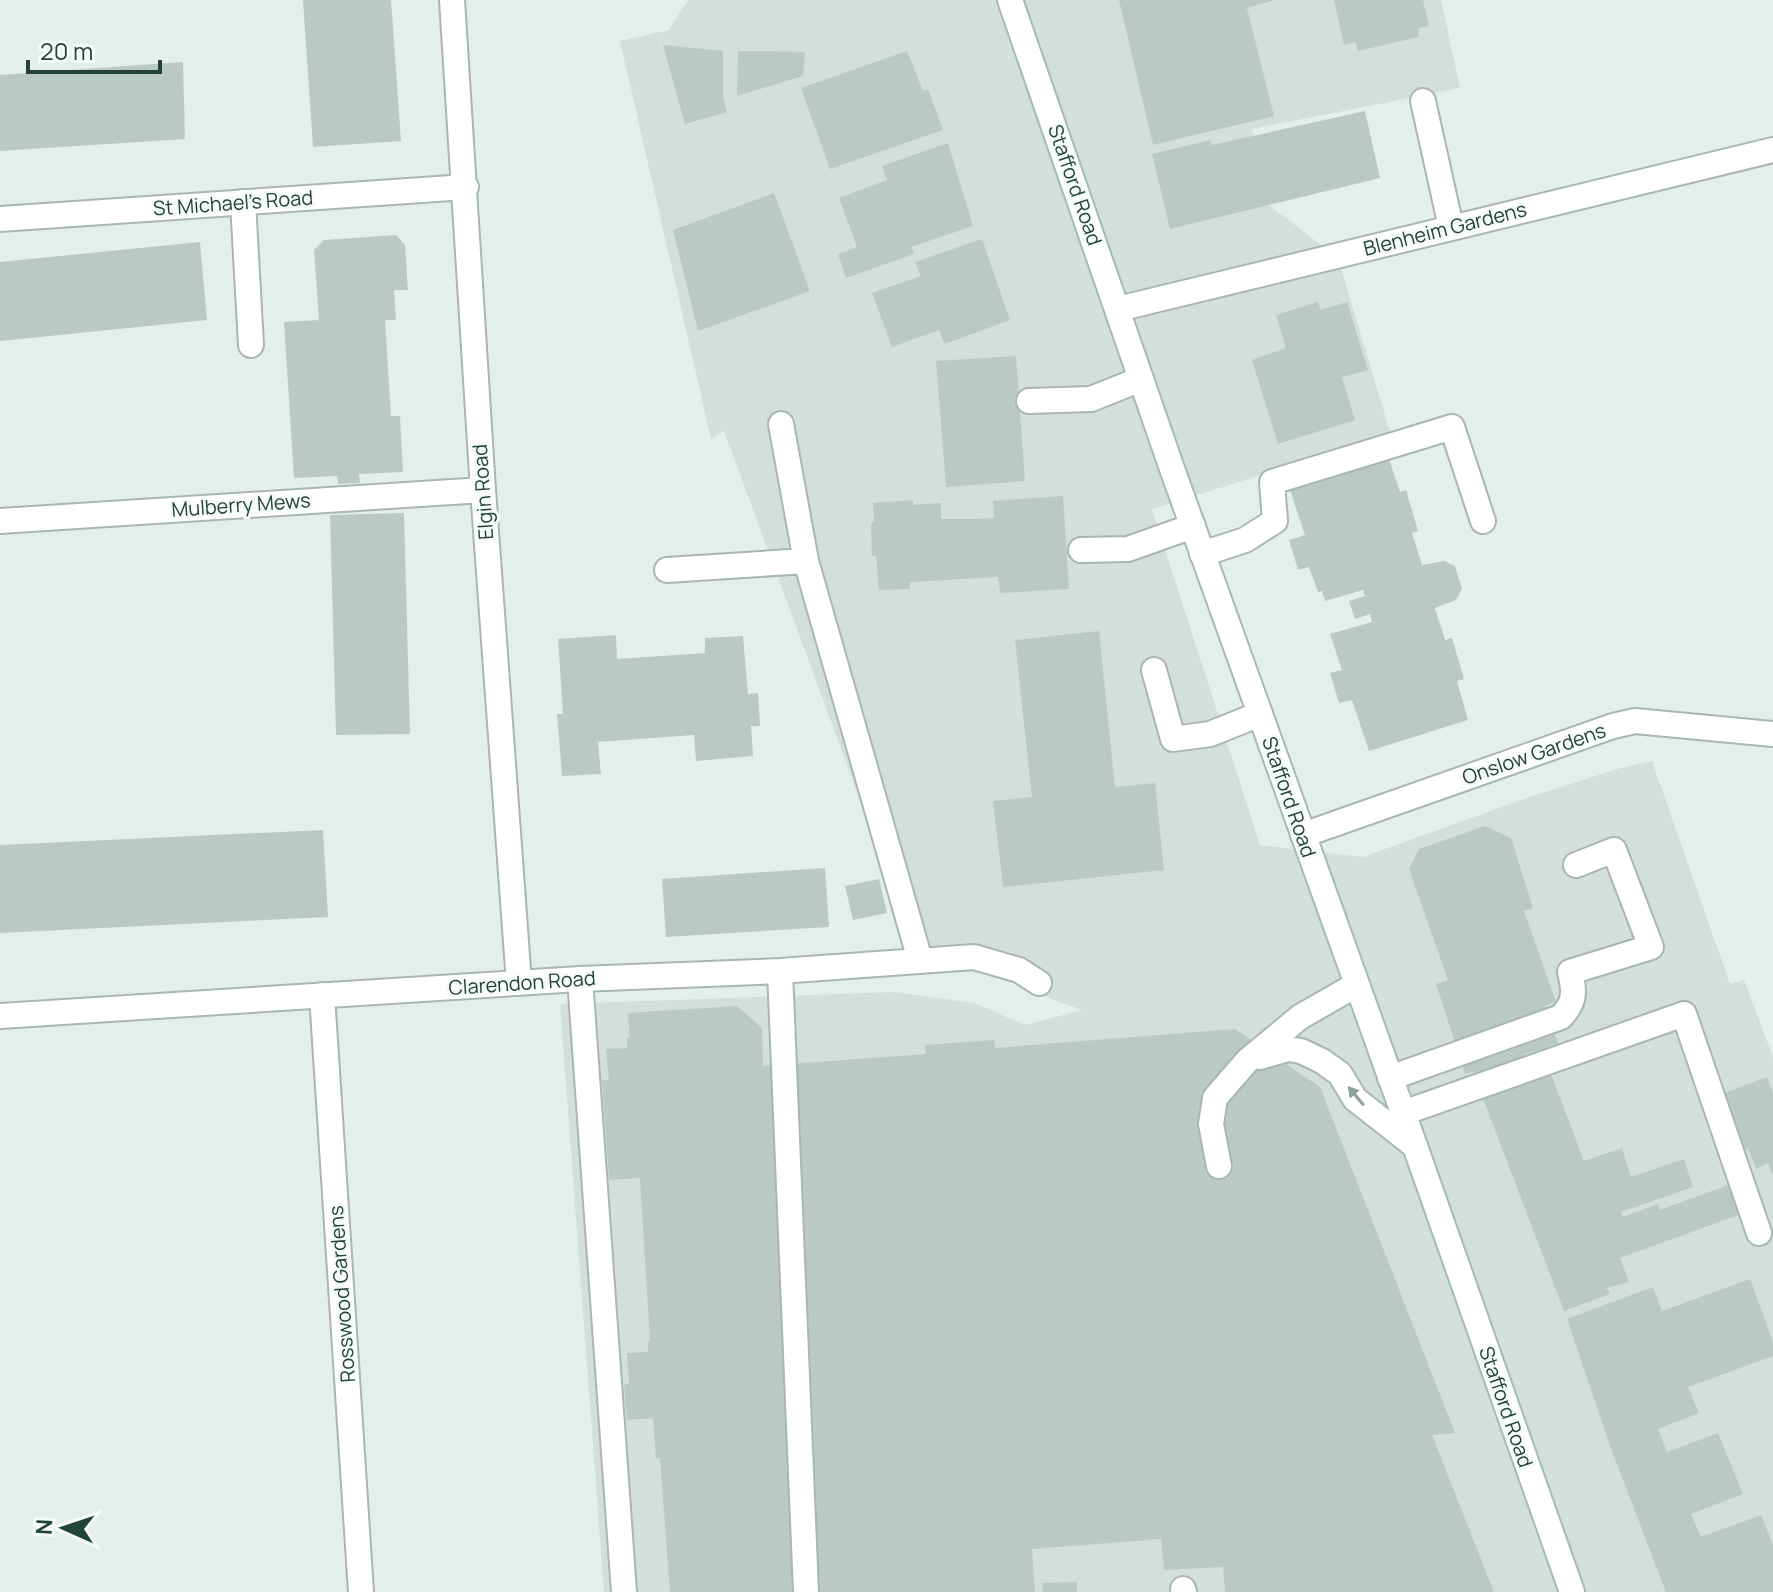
<svg xmlns="http://www.w3.org/2000/svg" width="1773" height="1592" font-family="Manrope,sans-serif">
  <style>
    .built { fill: #d3dfd8 }
    .building { fill: #bacac2 }
    .lines { fill: none; stroke-linecap: round; stroke-linejoin: round }
    .lane-casing { stroke: #a7b8b0; stroke-width: 28 }
    .street-casing { stroke: #a7b8b0; stroke-width: 28 }
    .secondary-casing { stroke: #a2bcb0; stroke-width: 28 }
    .lane { stroke: #fff; stroke-width: 24 }
    .street { stroke: #fff; stroke-width: 24 }
    .secondary { stroke: #fff; stroke-width: 24 }
    .oneway { fill: #90a19b }
    .labels { text-anchor: middle; stroke-width: 6; stroke-linejoin: round; paint-order: stroke }
    .street-label { font-size: 20px; fill: #224337; stroke: #f6fbf8 }
  </style>
  <rect width="100%" height="100%" fill="#e5efe9"/>
  <path class="built" d="M 688,0 L 1441,0 L 1460,88 L 1252,129 L 1270,206 L 1338,258 L 1391,435 L 1152,509 L 1260,845 L 1363,857 L 1527,798 L 1617,769 L 1652,761 L 1730,984 L 1744,980 L 1773,1057 L 1773,1592 L 604,1592 L 560,1004 L 894,992 L 974,1003 L 1025,1025 L 1082,1010 L 1051,999 L 988,960 L 916,952 L 724,431 L 711,439 L 620,41 L 669,30 Z"/>
  <path class="building" d="M 303,0 L 391,0 L 401,141 L 313,147 Z
    M 1119,0 L 1275,0 L 1247,8 L 1274,116 L 1153,145 Z
    M 1334,0 L 1423,0 L 1429,26 L 1418,28 L 1419,37 L 1358,51 L 1356,42 L 1344,45 Z
    M 663,45 L 723,51 L 723,97 L 727,112 L 685,124 Z
    M 738,51 L 805,52 L 803,76 L 737,96 Z
    M 907,51 L 923,91 L 928,89 L 943,130 L 830,169 L 801,88 Z
    M 183,62 L 185,139 L 0,151 L 0,75 Z
    M 1365,111 L 1380,178 L 1170,229 L 1152,154 L 1210,140 L 1212,145 Z
    M 948,143 L 973,226 L 911,247 L 914,254 L 846,278 L 838,254 L 857,247 L 839,198 L 887,180 L 882,166 Z
    M 774,193 L 810,291 L 698,331 L 673,230 Z
    M 396,235 L 405,245 L 408,290 L 394,290 L 396,320 L 385,320 L 391,416 L 400,416 L 403,472 L 359,474 L 360,483 L 338,484 L 337,476 L 294,478 L 284,322 L 319,320 L 314,250 L 324,240 Z
    M 982,239 L 1010,320 L 945,344 L 939,330 L 892,347 L 872,293 L 921,276 L 915,262 Z
    M 200,242 L 207,320 L 0,341 L 0,262 Z
    M 1318,302 L 1321,310 L 1347,302 L 1368,370 L 1342,377 L 1355,420 L 1278,444 L 1252,360 L 1286,348 L 1276,315 Z
    M 1016,356 L 1025,481 L 946,487 L 936,361 Z
    M 1387,453 L 1400,492 L 1406,490 L 1418,531 L 1412,533 L 1422,565 L 1444,561 L 1455,566 L 1462,589 L 1456,600 L 1435,608 L 1445,640 L 1452,638 L 1464,679 L 1457,681 L 1468,720 L 1369,751 L 1352,700 L 1339,703 L 1330,673 L 1342,670 L 1330,634 L 1372,622 L 1370,614 L 1355,619 L 1349,601 L 1365,596 L 1363,590 L 1325,601 L 1322,591 L 1318,592 L 1309,567 L 1298,570 L 1289,540 L 1305,535 L 1288,484 Z
    M 1063,496 L 1069,589 L 1000,593 L 998,577 L 910,582 L 910,589 L 879,590 L 876,556 L 872,556 L 871,523 L 874,522 L 873,503 L 913,500 L 913,505 L 941,503 L 941,519 L 976,519 L 994,518 L 993,501 Z
    M 404,513 L 410,734 L 336,735 L 330,515 Z
    M 1099,631 L 1115,787 L 1155,783 L 1164,870 L 1003,887 L 993,801 L 1032,797 L 1015,640 Z
    M 616,635 L 617,659 L 705,653 L 705,638 L 743,636 L 748,694 L 758,693 L 760,726 L 751,726 L 753,756 L 696,761 L 694,735 L 598,742 L 601,774 L 562,776 L 557,714 L 563,714 L 558,639 Z
    M 1485,826 L 1511,838 L 1533,908 L 1524,911 L 1556,1002 L 1545,1006 L 1558,1043 L 1523,1055 L 1530,1076 L 1549,1069 L 1584,1161 L 1622,1148 L 1631,1177 L 1684,1159 L 1693,1187 L 1621,1212 L 1623,1217 L 1658,1204 L 1660,1210 L 1731,1184 L 1741,1214 L 1620,1258 L 1629,1282 L 1607,1288 L 1610,1294 L 1564,1311 L 1473,1072 L 1465,1074 L 1436,984 L 1448,980 L 1409,869 L 1419,849 Z
    M 323,830 L 328,917 L 0,933 L 0,845 Z
    M 825,868 L 829,927 L 666,937 L 662,879 Z
    M 879,879 L 887,913 L 853,920 L 845,886 Z
    M 737,1006 L 762,1028 L 763,1066 L 926,1054 L 925,1045 L 994,1040 L 995,1048 L 1235,1029 L 1320,1087 L 1455,1433 L 1432,1435 L 1494,1592 L 1225,1592 L 1223,1567 L 1164,1570 L 1161,1539 L 1032,1549 L 1035,1592 L 670,1592 L 660,1458 L 656,1458 L 653,1418 L 627,1420 L 624,1384 L 629,1384 L 627,1353 L 648,1352 L 648,1341 L 650,1341 L 640,1178 L 609,1180 L 602,1080 L 609,1080 L 606,1049 L 627,1048 L 627,1037 L 630,1038 L 628,1013 Z
    M 1767,1077 L 1773,1093 L 1773,1175 L 1768,1163 L 1756,1169 L 1748,1148 L 1740,1152 L 1720,1095 Z
    M 1750,1279 L 1773,1342 L 1773,1356 L 1688,1387 L 1699,1413 L 1658,1429 L 1667,1452 L 1718,1433 L 1743,1494 L 1691,1514 L 1701,1537 L 1761,1515 L 1773,1545 L 1773,1592 L 1666,1592 L 1610,1446 L 1567,1319 L 1653,1287 L 1662,1311 Z
    M 1077,1582 L 1077,1592 L 1043,1592 L 1042,1583 Z"/>
  <g class="lines">
    <defs>
      <path id="lane" d="M 1423,101 L 1451,227
        M 243,202 L 251,345
        M 1029,401 L 1091,399 L 1141,379
        M 781,424 L 806,561 L 920,960
        M 0,521 L 483,490
        M 1081,550 L 1128,549 L 1193,526
        M 1202,554 L 1245,540 L 1275,521 L 1272,482 L 1452,427 L 1483,521
        M 667,570 L 806,561
        M 1154,670 L 1173,739 L 1210,734 L 1260,714
        M 580,979 L 624,1592
        M 1260,1057 L 1288,1049 L 1301,1051 L 1322,1061 L 1340,1074 L 1355,1099 L 1415,1146
        M 1390,1078 L 1561,1017 C 1575,1002 1575,992 1570,972 L 1651,947 L 1614,850 L 1576,865
        M 1403,1113 L 1684,1014 L 1759,1233
        M 1219,1166 L 1211,1124 L 1215,1098 L 1247,1061 L 1300,1017 L 1356,985
        M 1183,1589 L 1184,1592"/>
      <path id="street" d="M 452,0 L 483,490 L 519,983
        M 0,219 L 466,187
        M 1118,309 L 1773,150
        M 1303,835 L 1613,726 L 1635,721 L 1773,734
        M 780,971 L 806,1592
        M 322,995 L 361,1592
        M 0,1016 L 580,979 L 780,971 L 974,957 L 1019,970 L 1039,983"/>
      <path id="secondary" d="M 1010,0 L 1170,463 L 1415,1146 L 1572,1592"/>
    </defs>
    <use href="#lane" class="lane-casing"/>
    <use href="#street" class="street-casing"/>
    <use href="#secondary" class="secondary-casing"/>
    <use href="#lane" class="lane"/>
    <use href="#street" class="street"/>
    <use href="#secondary" class="secondary"/>
  </g>
  <defs><path id="oneway-solid" d="M-6-.8H1V-3.2L6.5 0L1 3.2V.8H-6Z" transform="scale(2)"/></defs>
  <use class="oneway" href="#oneway-solid" transform="translate(1356 1096) rotate(-130)"/>
  <g class="labels">
    <g class="street-label">
      <text transform="translate(1075 185) rotate(71)" y="7">Stafford Road</text>
      <text transform="translate(233 203) rotate(-4)" y="7">St Michael's Road</text>
      <text transform="translate(1445 229) rotate(-14)" y="7">Blenheim Gardens</text>
      <text transform="translate(483 492) rotate(-94)" y="7">Elgin Road</text>
      <text transform="translate(241 505) rotate(-4)" y="7">Mulberry Mews</text>
      <text transform="translate(1534 754) rotate(-19)" y="7">Onslow Gardens</text>
      <text transform="translate(1289 797) rotate(71)" y="7">Stafford Road</text>
      <text transform="translate(522 983) rotate(-4)" y="7">Clarendon Road</text>
      <text transform="translate(342 1294) rotate(-94)" y="7">Rosswood Gardens</text>
      <text transform="translate(1506 1407) rotate(71)" y="7">Stafford Road</text>
    </g>
  </g>
  <g transform="translate(64 1528) rotate(273)" stroke="#f6fbf8" stroke-width="6" paint-order="stroke">
  <path d="M0-6L14 30L0 20L-14 30Z" fill="#224337"/>
  <text y="-12" font-size="22" font-weight="bold" text-anchor="middle" fill="#224337">N</text>
  </g>
  <path d="M28 60v12h132v-12" fill="none" stroke="#224337" stroke-width="4"/>
  <text x="40" y="60" font-size="24" fill="#224337" stroke="#f6fbf8" stroke-width="6" paint-order="stroke">20 m</text>
</svg>
